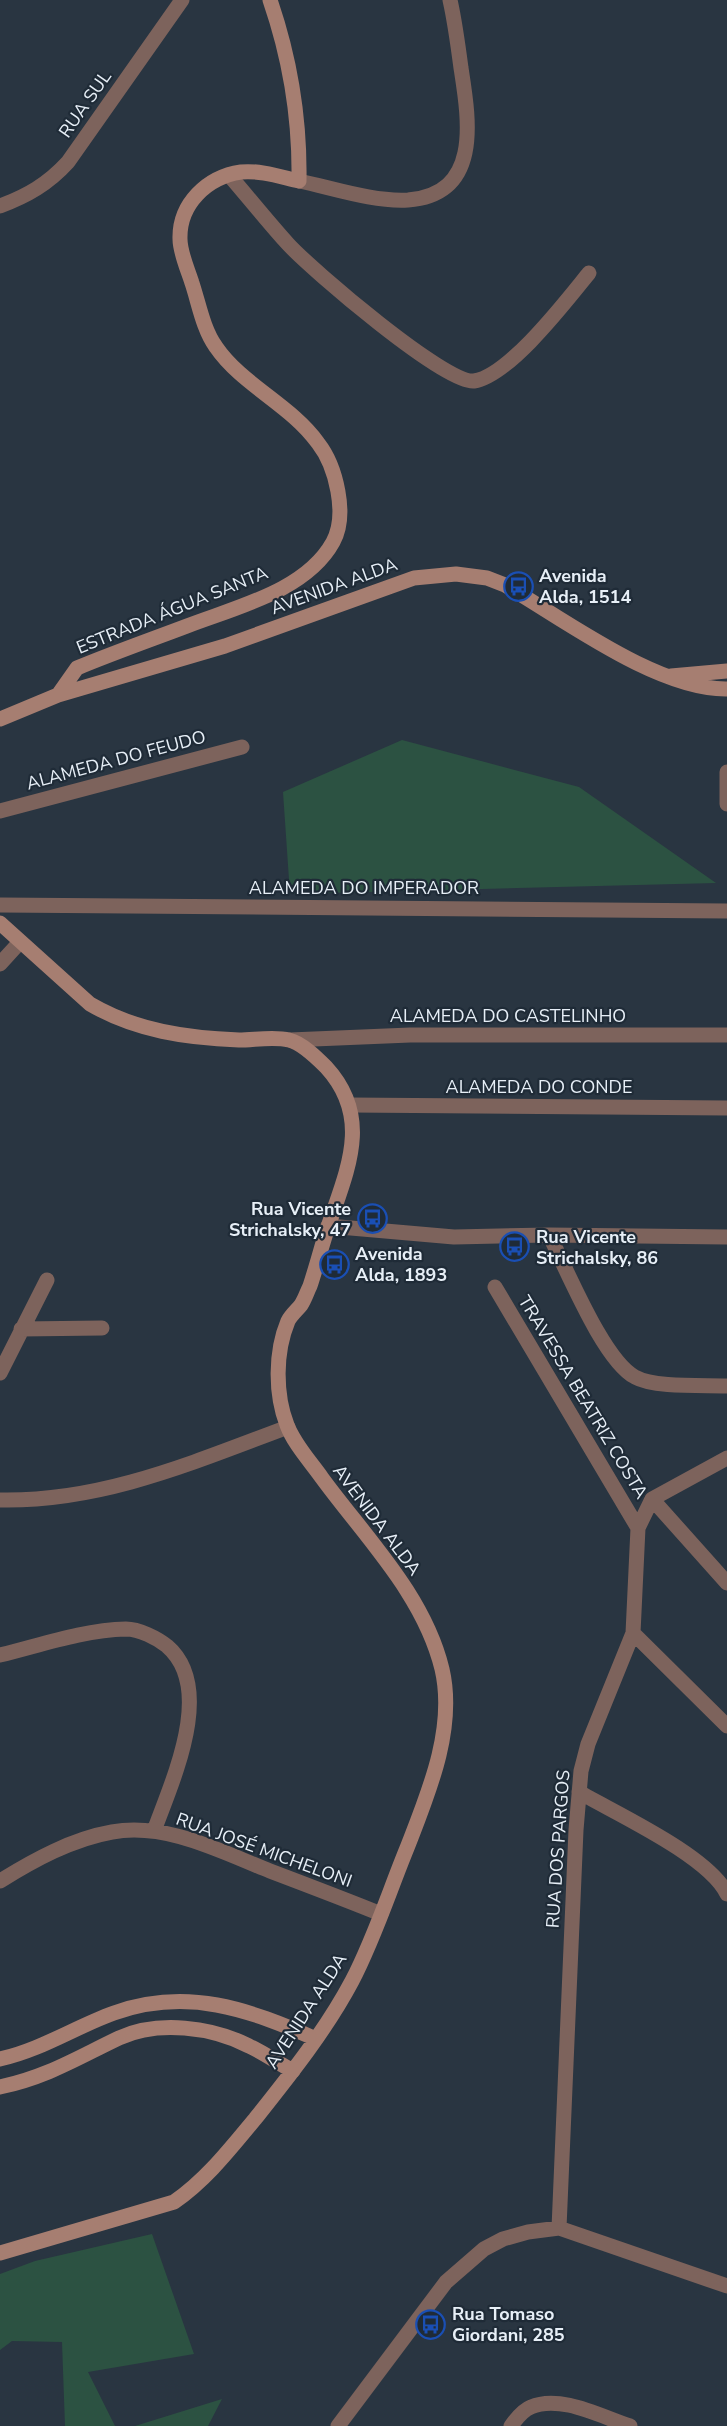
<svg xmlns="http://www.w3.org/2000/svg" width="727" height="2426" font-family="'Nunito Sans',sans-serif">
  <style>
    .green { fill: #2c5242 }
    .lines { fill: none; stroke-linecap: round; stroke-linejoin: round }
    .street { stroke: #7d635c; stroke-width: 15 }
    .secondary { stroke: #a67e71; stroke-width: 15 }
    .labels { text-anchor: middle; stroke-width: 4.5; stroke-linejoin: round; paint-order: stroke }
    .street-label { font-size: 18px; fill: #e7eff7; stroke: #1f2b37 }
    .poi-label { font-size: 18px; font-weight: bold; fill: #e7eff7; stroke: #1f2b37; text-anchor: start }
  </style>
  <rect width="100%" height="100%" fill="#293541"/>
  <path class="green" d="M 402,740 L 579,787 L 716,883 L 290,894 L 283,792 Z
    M 152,2234 L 194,2354 L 88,2372 L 115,2426 L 65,2426 L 62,2342 L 12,2341 L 0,2350 L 0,2274 L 35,2261 Z
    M 222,2399 L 208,2426 L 135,2426 Z"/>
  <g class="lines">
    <path class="street" d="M 229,175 C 249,198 268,222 288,244 C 312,270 445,384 474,381 C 509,376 567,300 589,273
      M 299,181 C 333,188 373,202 408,200 C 482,194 469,120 461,68 C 458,45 455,22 450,0
      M 0,206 C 27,196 48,184 68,162 L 182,0
      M 727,772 L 727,804
      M 0,811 L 242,747
      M 0,905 L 727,911
      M 0,964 L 20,942
      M 290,1040 L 410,1035 L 727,1035
      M 350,1105 L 727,1108
      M 328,1226 L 454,1237 L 549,1235 L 727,1237
      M 549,1235 C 567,1269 603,1360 635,1377 C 654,1388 704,1385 727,1386
      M 495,1287 L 638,1528
      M 21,1329 L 102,1328
      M 0,1373 L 47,1280
      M 652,1499 L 727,1583
      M 0,1500 C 102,1502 194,1462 288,1427
      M 633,1633 L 727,1726
      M 0,1655 C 41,1645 83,1630 126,1629 C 139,1629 157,1638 167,1646 C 216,1688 172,1781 154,1831
      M 579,1792 C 617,1814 709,1856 727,1894
      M 0,1881 C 34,1860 72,1839 112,1832 C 166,1822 222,1852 270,1871 C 307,1885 344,1899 381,1914
      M 559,2228 L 576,1830 L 581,1771 L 588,1744 L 633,1633 L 638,1528 L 652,1499 L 727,1458
      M 338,2426 L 446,2282 L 484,2249 L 503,2239 L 528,2232 L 559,2228 L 727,2286
      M 511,2426 C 516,2419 523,2410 531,2407 C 560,2394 602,2417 630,2426"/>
    <path class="secondary" d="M 671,676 L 727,671
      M 58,695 L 77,668 C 113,653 150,640 187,626 C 236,607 306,591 333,542 C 348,515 336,466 318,443 C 291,405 242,385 216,347 C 203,329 199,304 192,283 C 188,270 180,253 180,239 C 179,204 207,177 241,172 C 260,170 281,177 299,181 C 300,119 290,58 270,0
      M 0,719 L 58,695 L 225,646 L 414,578 L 456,574 L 487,578 L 505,585 C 565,620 658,690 727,689
      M 0,923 L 90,1004 C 136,1031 187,1038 239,1040 C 254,1040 274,1036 289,1040 C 302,1043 317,1058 326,1067 C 372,1117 348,1168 329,1224 C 322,1244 317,1265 310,1286 C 307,1292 305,1299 301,1305 C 297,1310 291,1315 288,1321 C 275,1352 275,1394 287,1425 C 294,1444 310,1461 322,1478 C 366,1538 424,1595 442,1669 C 456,1729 428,1794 407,1848 C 389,1892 374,1939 352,1981 C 326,2030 290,2075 255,2119 C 230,2149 206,2180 174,2202 L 0,2253
      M 0,2059 C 41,2050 75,2027 114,2013 C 187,1987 248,2009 316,2039
      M 0,2087 C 47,2077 77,2058 119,2038 C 158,2020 212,2027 249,2046 C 264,2053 278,2063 293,2071"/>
  </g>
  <defs>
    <symbol id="bus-ring" viewBox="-11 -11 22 22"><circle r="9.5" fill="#1f2b37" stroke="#1a4fb4" stroke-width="1.5"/><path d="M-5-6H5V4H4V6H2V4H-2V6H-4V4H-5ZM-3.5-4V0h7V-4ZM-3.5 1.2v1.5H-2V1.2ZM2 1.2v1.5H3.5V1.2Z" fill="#1a4fb4"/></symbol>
  </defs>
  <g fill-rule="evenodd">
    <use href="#bus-ring" x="502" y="570" width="33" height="33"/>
    <use href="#bus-ring" x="356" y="1202" width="33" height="33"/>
    <use href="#bus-ring" x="498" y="1230" width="33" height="33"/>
    <use href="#bus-ring" x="318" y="1248" width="33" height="33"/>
    <use href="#bus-ring" x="414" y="2308" width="33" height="33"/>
  </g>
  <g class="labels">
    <g class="street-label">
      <text transform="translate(85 104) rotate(-55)" y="6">RUA SUL</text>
      <text transform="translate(334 586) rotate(-20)" y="6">AVENIDA ALDA</text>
      <text transform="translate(172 610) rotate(-22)" y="6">ESTRADA ÁGUA SANTA</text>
      <text transform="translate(116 760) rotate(-15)" y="6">ALAMEDA DO FEUDO</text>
      <text x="364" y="894">ALAMEDA DO IMPERADOR</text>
      <text x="508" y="1022">ALAMEDA DO CASTELINHO</text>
      <text x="539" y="1093">ALAMEDA DO CONDE</text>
      <text transform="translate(583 1397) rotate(59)" y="6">TRAVESSA BEATRIZ COSTA</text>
      <text transform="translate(377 1520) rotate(53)" y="6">AVENIDA ALDA</text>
      <text transform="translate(558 1849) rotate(-86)" y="6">RUA DOS PARGOS</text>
      <text transform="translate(264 1850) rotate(20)" y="6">RUA JOSÉ MICHELONI</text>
      <text transform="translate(306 2011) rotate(-57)" y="6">AVENIDA ALDA</text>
    </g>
    <g class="poi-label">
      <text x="539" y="582">Avenida<tspan x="539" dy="21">Alda, 1514</tspan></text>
      <text x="351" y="1215" text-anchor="end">Rua Vicente<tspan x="351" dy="21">Strichalsky, 47</tspan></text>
      <text x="536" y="1243">Rua Vicente<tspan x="536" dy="21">Strichalsky, 86</tspan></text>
      <text x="355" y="1260">Avenida<tspan x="355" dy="21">Alda, 1893</tspan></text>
      <text x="452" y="2320">Rua Tomaso<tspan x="452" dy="21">Giordani, 285</tspan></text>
    </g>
  </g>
</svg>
